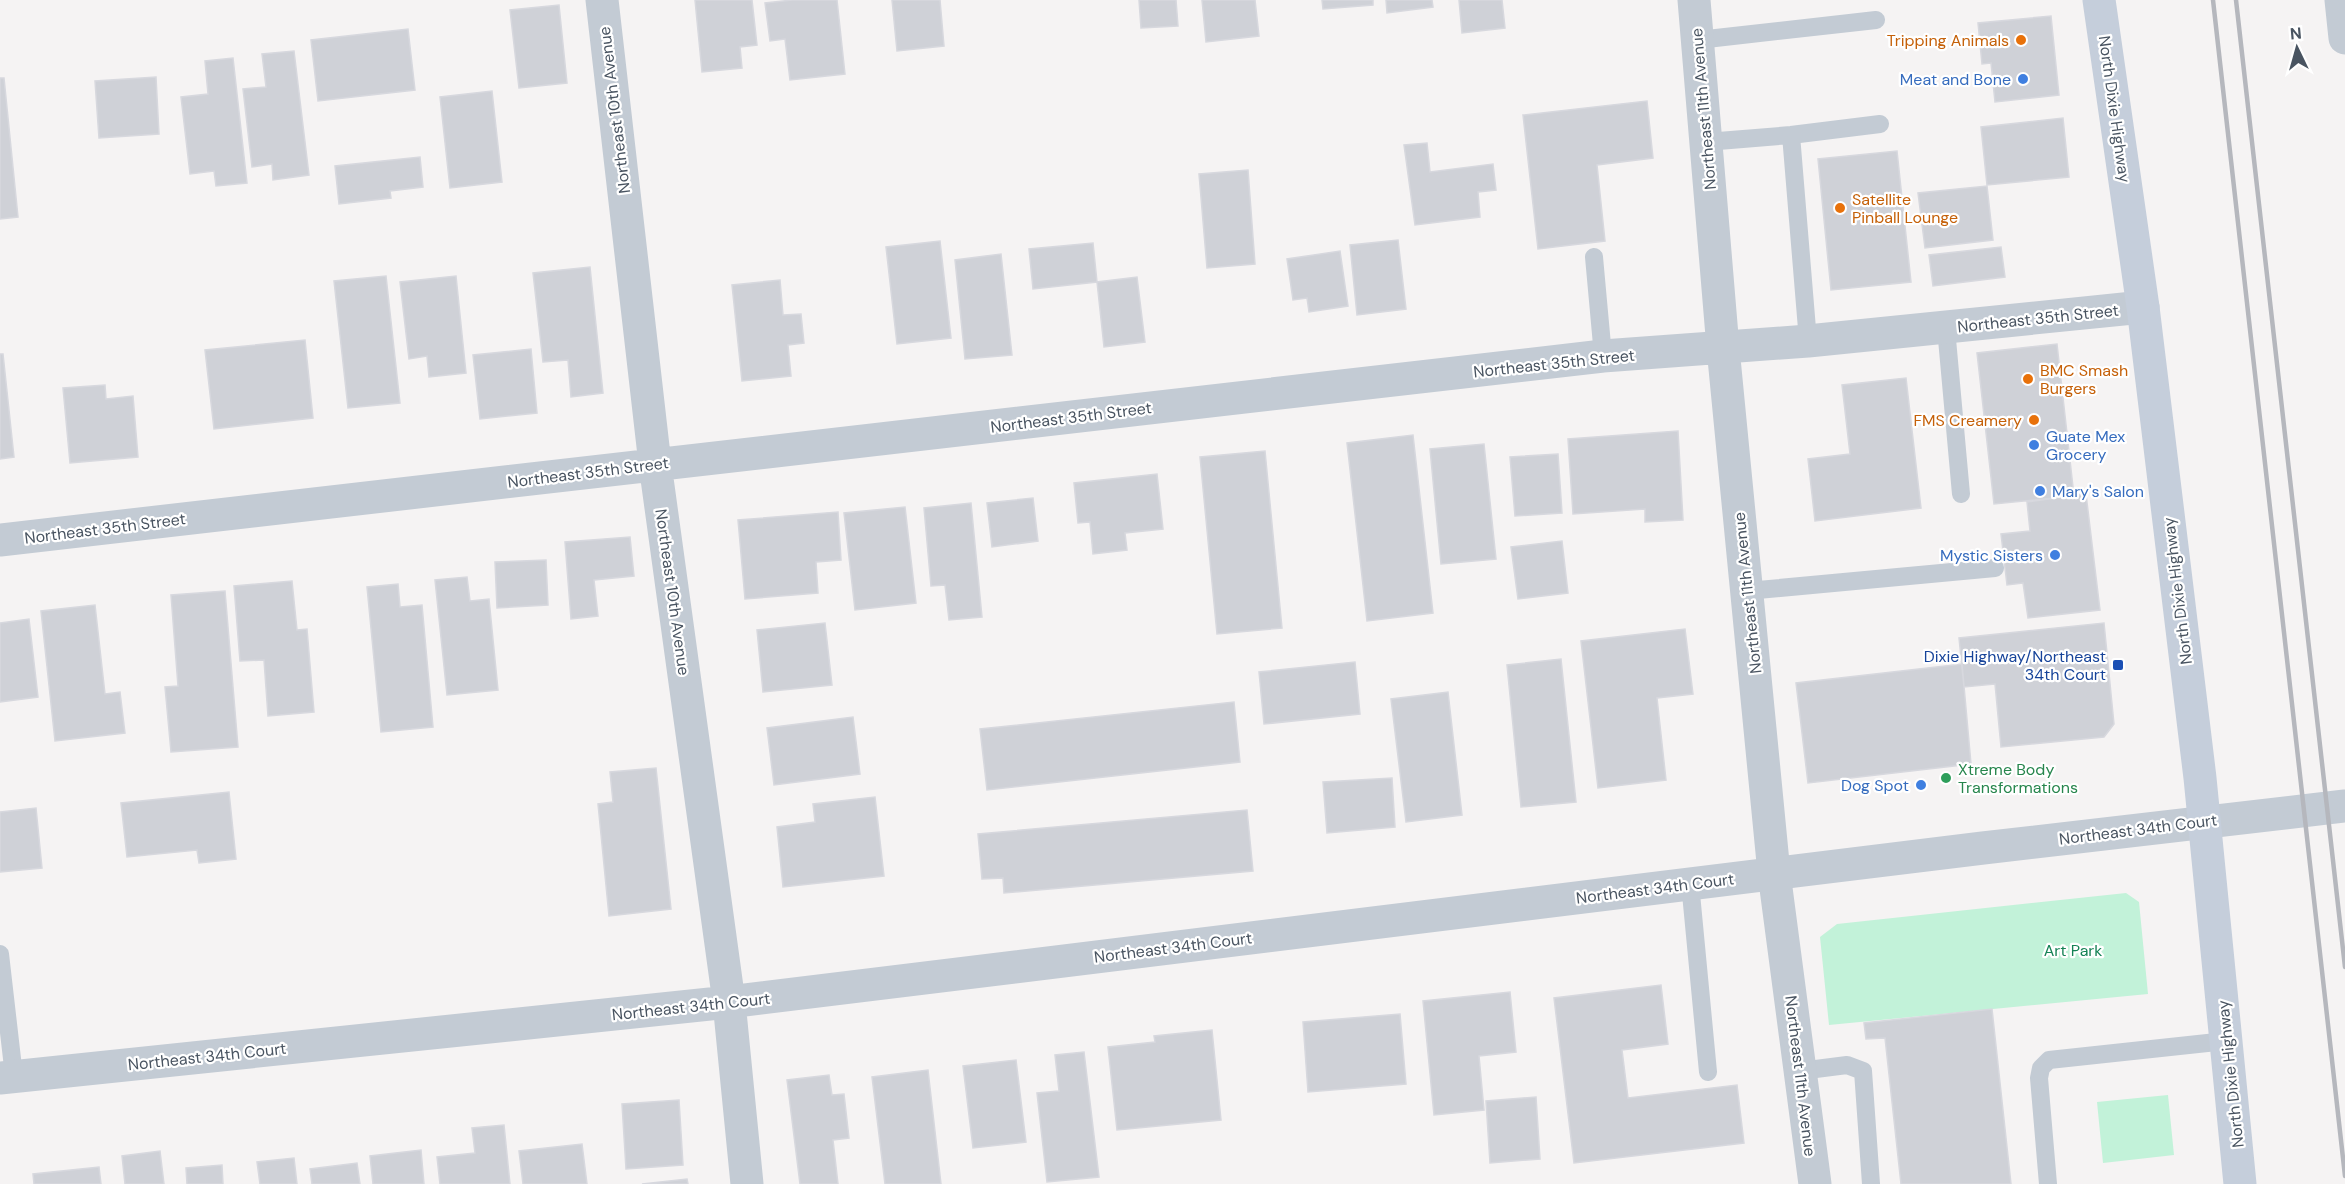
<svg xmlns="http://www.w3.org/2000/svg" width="2345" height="1184" font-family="'DM Sans',sans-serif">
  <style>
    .green { fill: #c2f2d9 }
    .building { fill: #cfd1d7; stroke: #d7d8de; stroke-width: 1.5 }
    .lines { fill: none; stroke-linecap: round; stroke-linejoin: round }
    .service { stroke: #c3cbd4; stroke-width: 18 }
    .minor { stroke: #c3cbd4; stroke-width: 33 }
    .secondary { stroke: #c5cedb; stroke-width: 33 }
    .rail { stroke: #b5b7bd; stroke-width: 4.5 }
    .food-dot { fill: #e8710a; stroke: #fff; stroke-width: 2 }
    .shop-dot { fill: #3f7fe0; stroke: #fff; stroke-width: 2 }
    .transit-dot { fill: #1a4fb4; stroke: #fff; stroke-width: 2 }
    .leisure-dot { fill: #2e9e5b; stroke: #fff; stroke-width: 2 }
    .labels { text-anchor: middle; stroke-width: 4.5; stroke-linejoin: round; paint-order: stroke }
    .food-label { font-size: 16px; fill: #c56008; stroke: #fff; text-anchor: end }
    .shop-label { font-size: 16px; fill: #366cbe; stroke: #fff; text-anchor: end }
    .street-label { font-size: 16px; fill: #495461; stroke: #fff }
    .transit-label { font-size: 16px; fill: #164399; stroke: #fff; text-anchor: end }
    .leisure-label { font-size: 16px; fill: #27864d; stroke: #fff; text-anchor: start }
    .park-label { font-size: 16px; fill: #158255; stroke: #fff }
  </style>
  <rect width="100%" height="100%" fill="#f5f3f3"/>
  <path class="green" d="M 2126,893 L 2139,902 L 2148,994 L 1829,1025 L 1820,937 L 1837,924 Z
    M 2168,1095 L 2174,1155 L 2103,1163 L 2097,1102 Z"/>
  <path class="building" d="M 695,0 L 752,0 L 757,45 L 740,47 L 742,68 L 702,72 Z
    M 792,0 L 837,0 L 845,74 L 790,80 L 785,39 L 770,41 L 765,3 Z
    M 892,0 L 940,0 L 944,46 L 897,51 Z
    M 1139,0 L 1176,0 L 1178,26 L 1141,28 Z
    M 1202,0 L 1255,0 L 1259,36 L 1206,42 Z
    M 1322,0 L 1373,0 L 1373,5 L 1323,9 Z
    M 1386,0 L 1432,0 L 1433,7 L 1387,13 Z
    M 1459,0 L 1502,0 L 1505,28 L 1462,33 Z
    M 559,5 L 567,83 L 519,88 L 510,10 Z
    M 2051,16 L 2059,95 L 1995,102 L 1991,63 L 1982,64 L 1978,23 Z
    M 408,29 L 415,90 L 318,101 L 311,40 Z
    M 294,51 L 309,175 L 273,180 L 272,164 L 252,167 L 243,89 L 266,87 L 262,54 Z
    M 233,58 L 247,183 L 216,186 L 214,171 L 190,174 L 181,97 L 208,94 L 205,61 Z
    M 156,77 L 159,134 L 99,138 L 95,81 Z
    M 0,78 L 4,78 L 18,217 L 0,219 Z
    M 492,91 L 502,182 L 450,188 L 440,97 Z
    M 1647,101 L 1653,158 L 1597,165 L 1605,241 L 1538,249 L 1523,115 Z
    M 2063,118 L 2069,177 L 1987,185 L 1981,127 Z
    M 1427,143 L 1430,172 L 1493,164 L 1496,190 L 1478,192 L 1480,217 L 1415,225 L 1404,145 Z
    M 1897,151 L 1911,282 L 1831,290 L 1818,159 Z
    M 420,157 L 423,187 L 390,191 L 391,198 L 339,204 L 335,166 Z
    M 1248,170 L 1255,264 L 1207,268 L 1199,174 Z
    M 1987,186 L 1993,240 L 1925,248 L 1918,193 Z
    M 1398,240 L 1406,309 L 1357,315 L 1350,245 Z
    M 940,241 L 951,338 L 897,344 L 886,247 Z
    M 1093,243 L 1097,282 L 1033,289 L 1029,249 Z
    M 2001,247 L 2005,277 L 1933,286 L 1929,255 Z
    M 1340,251 L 1348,306 L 1309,312 L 1307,298 L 1293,300 L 1287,259 Z
    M 1001,254 L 1012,355 L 965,359 L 955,260 Z
    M 590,267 L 603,393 L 571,397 L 568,360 L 543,362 L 533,273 Z
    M 386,276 L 400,403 L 348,408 L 334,281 Z
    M 456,276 L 466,373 L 429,377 L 427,356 L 409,359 L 400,282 Z
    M 1137,277 L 1145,342 L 1104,347 L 1097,282 Z
    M 780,280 L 783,315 L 801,314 L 804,343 L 788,345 L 791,376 L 742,381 L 732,285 Z
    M 305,340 L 313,418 L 214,429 L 205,350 Z
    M 2057,344 L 2074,496 L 1994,504 L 1977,353 Z
    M 531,349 L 537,413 L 480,419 L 473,355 Z
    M 0,354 L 3,354 L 14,457 L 0,459 Z
    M 1906,378 L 1921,508 L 1815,521 L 1808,459 L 1850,454 L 1842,385 Z
    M 105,385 L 106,399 L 133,396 L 138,457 L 70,463 L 63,388 Z
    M 1678,431 L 1683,520 L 1645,522 L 1645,509 L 1573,514 L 1568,439 Z
    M 1413,435 L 1433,613 L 1367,621 L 1347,443 Z
    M 1484,444 L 1496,559 L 1441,564 L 1430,449 Z
    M 1265,451 L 1282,628 L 1217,634 L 1200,457 Z
    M 1558,454 L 1562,513 L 1515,516 L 1510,457 Z
    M 1157,474 L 1163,529 L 1125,533 L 1127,550 L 1093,554 L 1090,522 L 1078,523 L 1074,483 Z
    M 2086,494 L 2100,610 L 2028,618 L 2023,583 L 2007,585 L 2001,534 L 2030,531 L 2027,502 Z
    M 1033,498 L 1038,541 L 992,547 L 987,503 Z
    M 971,503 L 982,617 L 949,620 L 945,585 L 931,586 L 924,508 Z
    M 905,507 L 916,603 L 855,610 L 844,513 Z
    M 838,512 L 841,560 L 816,562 L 818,593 L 745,599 L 738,520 Z
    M 630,537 L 634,576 L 594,580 L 598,616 L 571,619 L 565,542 Z
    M 1562,541 L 1568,593 L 1518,599 L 1511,547 Z
    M 546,560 L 548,605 L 497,608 L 495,562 Z
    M 467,577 L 470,601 L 489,599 L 498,690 L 447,695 L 435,580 Z
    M 292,581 L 297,630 L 307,629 L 314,712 L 268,716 L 264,660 L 240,661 L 234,586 Z
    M 398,584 L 400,607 L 422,605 L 433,727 L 381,732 L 367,587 Z
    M 225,591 L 238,747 L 171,752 L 165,687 L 178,686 L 171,595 Z
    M 95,605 L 105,694 L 120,692 L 125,733 L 55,741 L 41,611 Z
    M 29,619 L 38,697 L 0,702 L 0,623 Z
    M 825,623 L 832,685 L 763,692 L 757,630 Z
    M 2104,623 L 2114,724 L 2104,737 L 2001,747 L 1995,684 L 1964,687 L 1959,638 Z
    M 1685,629 L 1693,694 L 1657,698 L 1666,780 L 1598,788 L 1581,641 Z
    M 1561,659 L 1576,802 L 1521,807 L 1507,665 Z
    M 1355,662 L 1360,714 L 1264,724 L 1259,672 Z
    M 1962,664 L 1971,764 L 1808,783 L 1796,683 Z
    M 1448,692 L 1462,815 L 1406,822 L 1391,699 Z
    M 1234,702 L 1240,762 L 987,790 L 980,729 Z
    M 853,717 L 860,774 L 774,785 L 767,728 Z
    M 656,768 L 671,909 L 609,916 L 598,804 L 613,802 L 610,772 Z
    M 1392,778 L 1395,827 L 1327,833 L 1323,782 Z
    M 229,792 L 236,859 L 199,863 L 197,850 L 127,857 L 121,803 Z
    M 875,797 L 884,876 L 783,887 L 777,827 L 815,822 L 813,804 Z
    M 36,808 L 42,868 L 0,872 L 0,812 Z
    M 1247,810 L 1253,871 L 1004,893 L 1003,878 L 982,879 L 978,834 Z
    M 1661,985 L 1668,1044 L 1622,1050 L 1628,1098 L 1737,1085 L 1744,1143 L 1574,1163 L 1554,998 Z
    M 1510,992 L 1516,1052 L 1479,1056 L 1484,1110 L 1434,1115 L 1423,1001 Z
    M 1992,1009 L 2011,1184 L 1901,1184 L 1885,1038 L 1866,1039 L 1864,1023 Z
    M 1400,1014 L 1406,1084 L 1308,1092 L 1303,1022 Z
    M 1212,1030 L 1221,1120 L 1117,1130 L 1108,1047 L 1155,1042 L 1154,1036 Z
    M 1084,1052 L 1099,1177 L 1047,1182 L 1037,1093 L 1059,1091 L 1055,1055 Z
    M 1016,1060 L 1026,1142 L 973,1148 L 963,1066 Z
    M 928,1070 L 941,1184 L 885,1184 L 872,1077 Z
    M 829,1075 L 832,1095 L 844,1094 L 849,1138 L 833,1140 L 838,1184 L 800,1184 L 787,1080 Z
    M 1536,1097 L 1540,1159 L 1490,1163 L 1486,1101 Z
    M 679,1100 L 683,1165 L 626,1169 L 622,1104 Z
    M 504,1125 L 510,1184 L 440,1184 L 437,1157 L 475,1153 L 472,1128 Z
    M 582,1144 L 587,1184 L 523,1184 L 519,1151 Z
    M 421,1150 L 424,1184 L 373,1184 L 370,1156 Z
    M 160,1151 L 164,1184 L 125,1184 L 122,1156 Z
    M 294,1158 L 297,1184 L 260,1184 L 257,1162 Z
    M 357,1163 L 360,1184 L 312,1184 L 310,1169 Z
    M 222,1165 L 223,1184 L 187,1184 L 186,1168 Z
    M 99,1167 L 101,1184 L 34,1184 L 33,1174 Z
    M 687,1179 L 688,1184 L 642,1184 Z"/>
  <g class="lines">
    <path class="service" d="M 1698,40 L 1876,20
      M 1791,135 L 1808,341
      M 1706,142 L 1791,135 L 1880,124
      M 1594,257 L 1603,356
      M 1946,328 L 1961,494
      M 1747,591 L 1995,568
      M 1690,883 L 1708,1072
      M 0,954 L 14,1076
      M 1800,1071 L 1847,1065 L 1863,1071 L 1871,1184
      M 2048,1184 L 2039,1078 L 2041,1068 L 2049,1060 L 2226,1041"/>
    <path class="minor" d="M 602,0 L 655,464 L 729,1002 L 747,1184
      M 1694,0 L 1723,348 L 1774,873 L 1815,1184
      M 2341,0 L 2345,38
      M 0,540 L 1603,356 L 1808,341 L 2143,307
      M 0,1078 L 729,1002 L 1983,848 L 2345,806"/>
    <path class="secondary" d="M 2099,0 L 2143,307 L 2200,778 L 2240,1184"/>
    <path class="rail" d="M 2213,0 L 2345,1176
      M 2236,0 L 2345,967"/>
  </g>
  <g class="food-dot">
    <circle cx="2021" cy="40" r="6"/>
    <circle cx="1840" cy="208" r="6"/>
    <circle cx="2028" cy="379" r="6"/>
    <circle cx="2034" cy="420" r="6"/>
  </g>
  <g class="shop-dot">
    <circle cx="2023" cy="79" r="6"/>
    <circle cx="2034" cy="445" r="6"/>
    <circle cx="2040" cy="491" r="6"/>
    <circle cx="2055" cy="555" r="6"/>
    <circle cx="1921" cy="785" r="6"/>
  </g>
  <rect class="transit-dot" x="2112" y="659" width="12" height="12" rx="3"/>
  <circle class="leisure-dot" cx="1946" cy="778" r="6"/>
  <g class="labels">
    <g class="food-label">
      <text x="2009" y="46">Tripping Animals</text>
      <text x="1852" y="205" text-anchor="start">Satellite<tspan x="1852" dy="18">Pinball Lounge</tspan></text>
      <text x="2040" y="376" text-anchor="start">BMC Smash<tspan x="2040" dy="18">Burgers</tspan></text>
      <text x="2022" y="426">FMS Creamery</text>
    </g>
    <g class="shop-label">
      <text x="2011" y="85">Meat and Bone</text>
      <text x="2046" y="442" text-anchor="start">Guate Mex<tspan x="2046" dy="18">Grocery</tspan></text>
      <text x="2052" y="497" text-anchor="start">Mary's Salon</text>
      <text x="2043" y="561">Mystic Sisters</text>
      <text x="1909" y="791">Dog Spot</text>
    </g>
    <g class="street-label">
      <text transform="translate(1703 109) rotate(-95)" y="6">Northeast 11th Avenue</text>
      <text transform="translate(2115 109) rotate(82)" y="6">North Dixie Highway</text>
      <text transform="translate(614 110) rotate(-97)" y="6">Northeast 10th Avenue</text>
      <text transform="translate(2038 318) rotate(-6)" y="6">Northeast 35th Street</text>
      <text transform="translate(1554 363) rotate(-6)" y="6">Northeast 35th Street</text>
      <text transform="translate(1071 417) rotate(-7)" y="6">Northeast 35th Street</text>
      <text transform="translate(588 472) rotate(-7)" y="6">Northeast 35th Street</text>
      <text transform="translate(105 528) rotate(-7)" y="6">Northeast 35th Street</text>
      <text transform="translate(2177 591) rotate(-97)" y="6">North Dixie Highway</text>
      <text transform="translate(673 592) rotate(82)" y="6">Northeast 10th Avenue</text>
      <text transform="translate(1747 593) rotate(-96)" y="6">Northeast 11th Avenue</text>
      <text transform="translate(2138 829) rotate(-7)" y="6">Northeast 34th Court</text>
      <text transform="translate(1655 888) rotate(-7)" y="6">Northeast 34th Court</text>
      <text transform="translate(1173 947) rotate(-7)" y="6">Northeast 34th Court</text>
      <text transform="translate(691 1006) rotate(-6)" y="6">Northeast 34th Court</text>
      <text transform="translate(207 1056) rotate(-6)" y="6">Northeast 34th Court</text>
      <text transform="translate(2230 1074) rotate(-96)" y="6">North Dixie Highway</text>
      <text transform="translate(1801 1076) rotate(83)" y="6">Northeast 11th Avenue</text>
    </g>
    <g class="transit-label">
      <text x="2106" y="662">Dixie Highway/Northeast<tspan x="2106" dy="18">34th Court</tspan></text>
    </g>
    <g class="leisure-label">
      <text x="1958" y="775">Xtreme Body<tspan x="1958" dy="18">Transformations</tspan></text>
    </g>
    <g class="park-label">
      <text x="2073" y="956">Art Park</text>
    </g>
  </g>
  <g transform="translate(2297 48) rotate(355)" stroke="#ffffff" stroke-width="4.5" paint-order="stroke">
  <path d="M0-4.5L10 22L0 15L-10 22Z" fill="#495461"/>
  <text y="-9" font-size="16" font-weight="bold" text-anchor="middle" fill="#495461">N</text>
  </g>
</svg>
